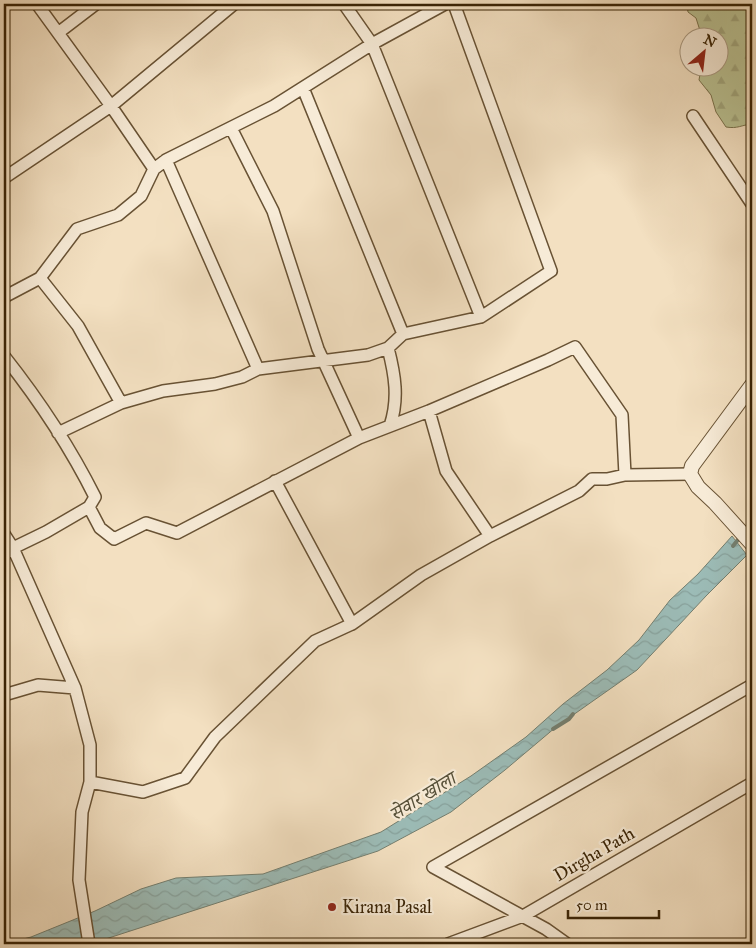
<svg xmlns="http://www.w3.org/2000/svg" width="756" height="948" font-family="'IM FELL Great Primer','Noto Serif Devanagari',serif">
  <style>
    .forest { fill: url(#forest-firs); stroke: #7a724c }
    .water { fill: url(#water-waves); stroke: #747f70 }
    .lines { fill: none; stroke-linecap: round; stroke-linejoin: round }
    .stream { stroke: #747f70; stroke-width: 4 }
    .minor-casing { stroke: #685234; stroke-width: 14 }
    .tertiary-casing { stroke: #685234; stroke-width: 16 }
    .minor { stroke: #f7ebd7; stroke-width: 11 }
    .tertiary { stroke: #f7ebd7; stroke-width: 14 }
    .poi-dot { fill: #8f2418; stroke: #f7ebd7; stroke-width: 2 }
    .labels { text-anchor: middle; stroke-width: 4.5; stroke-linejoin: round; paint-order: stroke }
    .street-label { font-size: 18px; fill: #392305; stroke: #f7ebd7 }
    .poi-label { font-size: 18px; fill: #392305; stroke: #f7ebd7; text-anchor: start }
    .water-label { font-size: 19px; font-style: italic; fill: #57513a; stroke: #f7ebd7 }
  </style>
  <defs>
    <pattern id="forest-firs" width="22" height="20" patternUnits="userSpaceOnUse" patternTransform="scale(1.25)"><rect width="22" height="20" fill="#bac293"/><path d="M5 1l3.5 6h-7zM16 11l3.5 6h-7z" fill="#a1a67d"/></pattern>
    <pattern id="water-waves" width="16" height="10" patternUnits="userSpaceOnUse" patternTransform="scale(1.25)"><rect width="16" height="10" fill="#9cbcb7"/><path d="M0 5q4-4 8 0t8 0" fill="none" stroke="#87a19c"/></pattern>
  </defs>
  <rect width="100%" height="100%" fill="#f3e0c1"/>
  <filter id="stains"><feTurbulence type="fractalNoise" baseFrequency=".004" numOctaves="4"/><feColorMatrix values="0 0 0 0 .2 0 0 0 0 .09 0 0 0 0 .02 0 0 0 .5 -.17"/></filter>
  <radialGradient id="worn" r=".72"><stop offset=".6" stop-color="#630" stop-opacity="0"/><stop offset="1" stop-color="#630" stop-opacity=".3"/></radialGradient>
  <path class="forest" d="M 688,4 L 752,4 L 752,124 C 741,125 738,129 726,127 L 716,112 L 711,95 L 699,80 L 701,68 L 718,68 L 718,38 L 702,37 L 696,18 L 688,12 L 687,6 Z"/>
  <path class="water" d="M 732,536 L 747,555 L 706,596 L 637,670 L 556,727 L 505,770 L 451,812 L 378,851 L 90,944 L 4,944 L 31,937 L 95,911 L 141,889 L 176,878 L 263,874 L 381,832 L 471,776 L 526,737 L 563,704 L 607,670 L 639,640 L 670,600 L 698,574 Z"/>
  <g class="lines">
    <path class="stream" d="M 733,546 L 752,522
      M 553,729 L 569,719 L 573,714"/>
    <defs>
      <path id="minor" d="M 37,4 L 111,106 L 154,169
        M 344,4 L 372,44 L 481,317
        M 58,33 L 96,4
        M 303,88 L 403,334
        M 693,116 L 752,204
        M 231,128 L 273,211 L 318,349 L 359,438
        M 166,160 L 258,369
        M 4,178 L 111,106 L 234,4
        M 40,278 L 78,326 L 121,403
        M 4,297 L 40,278 L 77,229 L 118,215 L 141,196 L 154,169 L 166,160 L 274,106 L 372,44 L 445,4
        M 388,348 C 395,375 399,399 390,426
        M 4,356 C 38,399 70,447 95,497 L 89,507
        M 429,411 L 446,471 L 490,536
        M 58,433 L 121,403 L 163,391 L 215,384 L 242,377 L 258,369 L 368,355 L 388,348 L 403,334 L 481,317 L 551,271 L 454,4
        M 275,481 L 352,624
        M 4,534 L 13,548 L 75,688 L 90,745 L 90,782 L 82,812 L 79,880 L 89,944
        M 4,555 L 13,548 L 46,532 L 89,507 L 100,528 L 114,539 L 146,523 L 177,533 L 359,438 L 429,411 L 548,360 L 575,347 L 622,415 L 625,475
        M 4,695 L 38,685 L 75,688
        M 90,782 L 143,792 L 185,778 L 215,737 L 315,641 L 352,624 L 421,575 L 490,536 L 579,491 L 592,479 L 607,479 L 625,475 L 690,474
        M 448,944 L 523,916 L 752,783
        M 567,944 L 546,929 L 433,867 L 752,685"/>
      <path id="tertiary" d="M 752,385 L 692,466 L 690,474 L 698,487 L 715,503 L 752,544"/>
    </defs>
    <use href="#minor" class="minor-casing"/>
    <use href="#tertiary" class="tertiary-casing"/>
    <use href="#minor" class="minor"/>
    <use href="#tertiary" class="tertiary"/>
  </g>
  <circle class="poi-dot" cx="332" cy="907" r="5"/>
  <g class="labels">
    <g class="street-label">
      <text transform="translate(594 854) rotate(-30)" y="6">Dirgha Path</text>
    </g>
    <g class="poi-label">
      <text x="342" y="913">Kirana Pasal</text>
    </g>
    <g class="water-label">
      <text transform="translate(422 796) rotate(-32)" y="7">सेवार खोला</text>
    </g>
  </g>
  <rect width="756" height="948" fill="none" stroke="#f3e0c1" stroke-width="20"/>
  <rect x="5" y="5" width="746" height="938" fill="none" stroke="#392305" stroke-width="2.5"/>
  <rect x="10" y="10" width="736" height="928" fill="none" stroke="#392305"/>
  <g transform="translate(704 52) rotate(28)"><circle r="24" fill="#f7ebd7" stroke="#ab9b83"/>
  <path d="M0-4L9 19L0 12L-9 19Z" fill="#8f2418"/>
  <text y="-8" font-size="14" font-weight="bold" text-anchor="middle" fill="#392305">N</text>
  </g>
  <path d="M568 910v8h91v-8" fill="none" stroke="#392305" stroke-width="2.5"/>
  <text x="576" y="910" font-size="15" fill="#392305" stroke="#f7ebd7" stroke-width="4" paint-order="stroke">50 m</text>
  <rect width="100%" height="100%" filter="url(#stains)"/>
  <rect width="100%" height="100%" fill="url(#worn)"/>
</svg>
